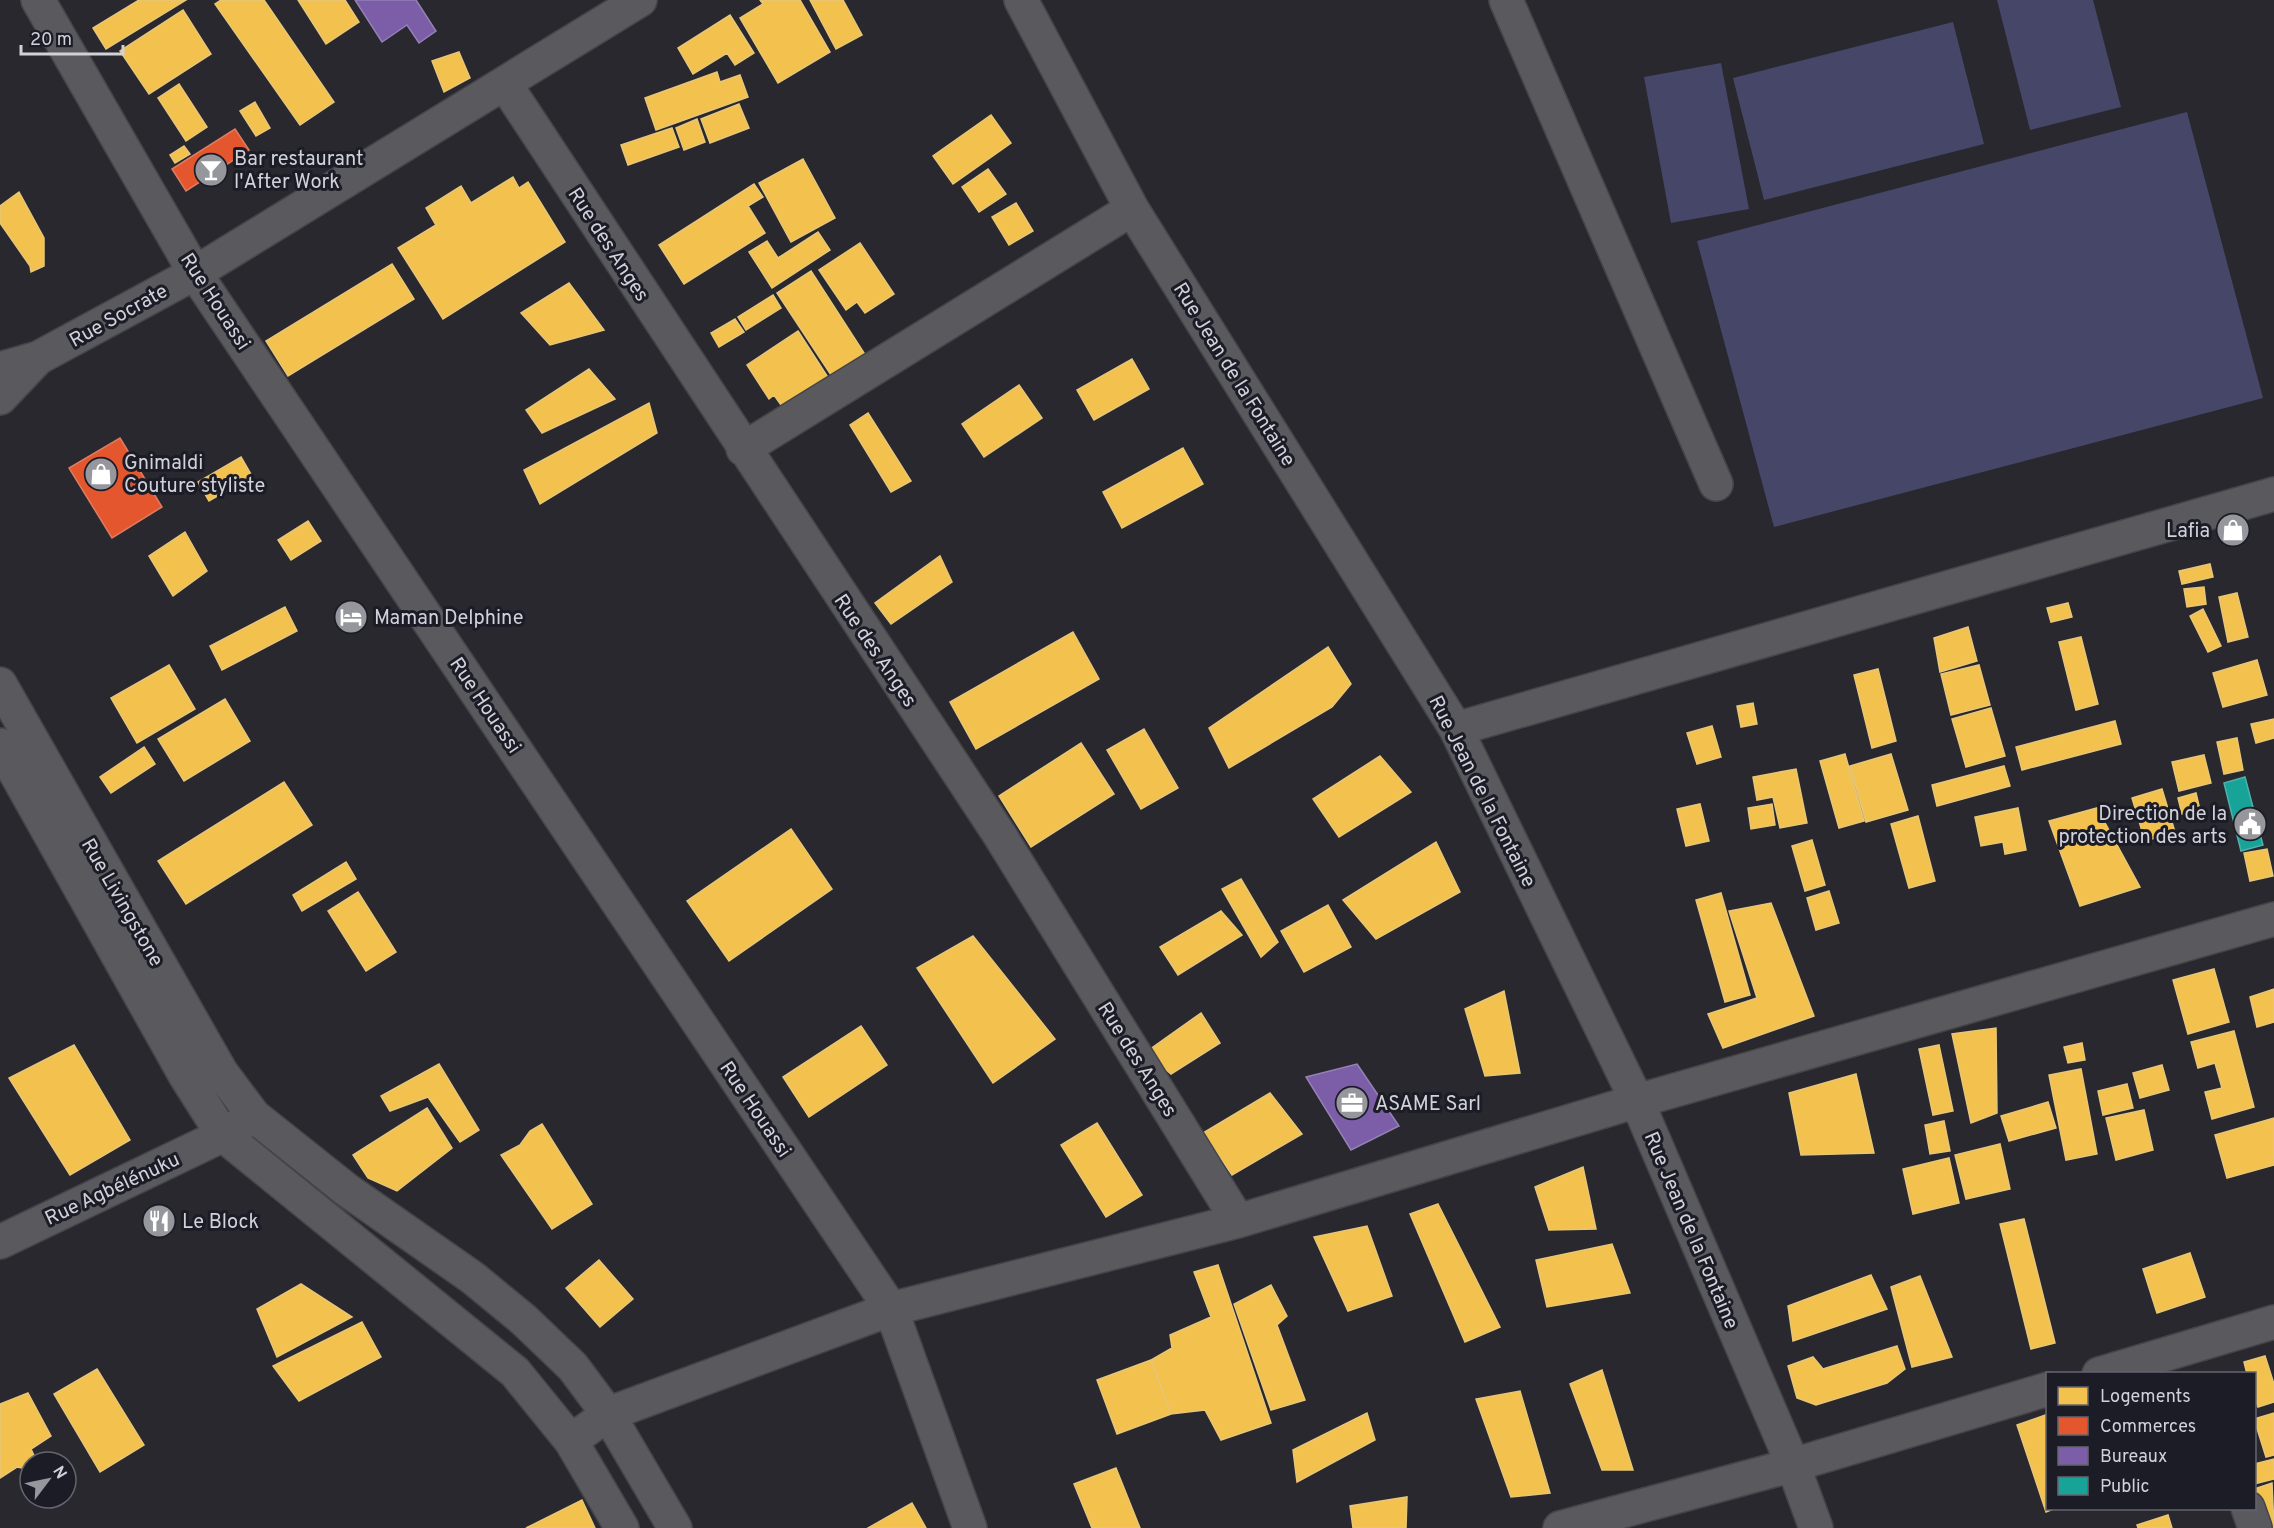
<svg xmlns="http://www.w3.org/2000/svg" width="2274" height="1528" font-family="Overpass,sans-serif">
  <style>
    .green { fill: #464668 }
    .homes { fill: #f2c14e; stroke: #e8c678; stroke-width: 1.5 }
    .shops { fill: #e4572e; stroke: #de7c61; stroke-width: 1.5 }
    .offices { fill: #7b5ea7; stroke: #9581b6; stroke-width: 1.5 }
    .public { fill: #17a398; stroke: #4fb1ac; stroke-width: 1.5 }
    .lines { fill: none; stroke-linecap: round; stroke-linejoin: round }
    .minor-casing { stroke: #444449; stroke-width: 36 }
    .minor { stroke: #59595e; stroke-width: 33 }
    .labels { text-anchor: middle; stroke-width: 6; stroke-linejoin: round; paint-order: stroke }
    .poi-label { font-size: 20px; fill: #d1d2d9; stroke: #1c1c27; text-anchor: start }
    .street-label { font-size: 20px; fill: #d1d2d9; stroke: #1c1c27 }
  </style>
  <rect width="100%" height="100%" fill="#28282e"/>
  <path class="green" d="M 1997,0 L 2093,0 L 2121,107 L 2030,130 Z
    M 1953,22 L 1984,144 L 1764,200 L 1733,78 Z
    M 1721,63 L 1749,209 L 1671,223 L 1644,77 Z
    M 2187,112 L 2263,398 L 1774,527 L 1697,241 Z"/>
  <path class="homes" d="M 139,0 L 186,0 L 106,49 L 93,28 Z
    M 221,0 L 264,0 L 334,102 L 300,125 L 215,4 Z
    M 298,0 L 345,0 L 359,22 L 326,44 Z
    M 760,0 L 800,0 L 830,52 L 778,83 L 740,18 L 763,4 Z
    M 810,0 L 843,0 L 862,35 L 836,49 Z
    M 183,10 L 211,54 L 149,94 L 120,51 Z
    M 730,15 L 754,53 L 735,65 L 727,53 L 693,74 L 678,48 Z
    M 459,52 L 470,78 L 444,92 L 432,61 Z
    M 717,72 L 720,82 L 740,75 L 748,97 L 656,130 L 645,98 Z
    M 179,84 L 207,127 L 186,141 L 158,98 Z
    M 255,102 L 270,128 L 256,136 L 240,111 Z
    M 739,104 L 749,128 L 710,143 L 701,119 Z
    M 991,115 L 1011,143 L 953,184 L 933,156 Z
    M 697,119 L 705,142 L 684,150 L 676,128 Z
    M 672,128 L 679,147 L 628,165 L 621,145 Z
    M 184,146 L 190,154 L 175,163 L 170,155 Z
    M 803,159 L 835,218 L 791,242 L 759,183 Z
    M 988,169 L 1006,194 L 979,212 L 962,187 Z
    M 513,177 L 519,188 L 528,182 L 565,242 L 443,319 L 398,248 L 436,225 L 426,208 L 461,186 L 471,203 Z
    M 754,184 L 763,197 L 748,206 L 765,233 L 684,284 L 659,245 Z
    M 19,192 L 44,238 L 44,266 L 31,272 L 30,266 L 0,223 L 0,206 Z
    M 1016,203 L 1033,231 L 1009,245 L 992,217 Z
    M 818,232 L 830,250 L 772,288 L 749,252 L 767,241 L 778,258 Z
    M 860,243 L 894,294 L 865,313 L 857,302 L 846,310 L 819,270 Z
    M 392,264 L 414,299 L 288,376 L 266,341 Z
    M 811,271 L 866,356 L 833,378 L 777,293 Z
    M 569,283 L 604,330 L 550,345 L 521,313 Z
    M 773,295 L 781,308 L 746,330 L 738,317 Z
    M 735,319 L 744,332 L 719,347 L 711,333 Z
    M 798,331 L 831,382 L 786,412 L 774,395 L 769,399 L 747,365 Z
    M 1132,359 L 1149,389 L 1094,420 L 1077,390 Z
    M 589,369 L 615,399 L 542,433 L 526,410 Z
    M 1019,385 L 1042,418 L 984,457 L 962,424 Z
    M 649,403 L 657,433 L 540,504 L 524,470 Z
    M 868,413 L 911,481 L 891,492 L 850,425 Z
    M 1183,448 L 1203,484 L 1122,528 L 1103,492 Z
    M 241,457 L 252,476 L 209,501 L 198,482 Z
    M 308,521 L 321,541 L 291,560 L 278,540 Z
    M 185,532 L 207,571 L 173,596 L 149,556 Z
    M 940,556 L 952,582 L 891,624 L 875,603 Z
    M 2210,564 L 2213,577 L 2182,584 L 2179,571 Z
    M 2204,587 L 2206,604 L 2187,607 L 2184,589 Z
    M 2237,593 L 2248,637 L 2228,642 L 2219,597 Z
    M 2068,603 L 2072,617 L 2051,622 L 2047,608 Z
    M 285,607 L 297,631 L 222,670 L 210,646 Z
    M 2203,609 L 2221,646 L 2208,652 L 2190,616 Z
    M 1968,627 L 1977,661 L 1940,672 L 1934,638 Z
    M 1073,632 L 1099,679 L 976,749 L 950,702 Z
    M 2081,637 L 2098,704 L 2076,710 L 2059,642 Z
    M 1328,647 L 1351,684 L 1332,707 L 1229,768 L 1209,728 Z
    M 2257,660 L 2267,695 L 2223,707 L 2213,673 Z
    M 169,665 L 195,709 L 137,743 L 111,698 Z
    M 1979,665 L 1990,705 L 1951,715 L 1941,674 Z
    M 1878,669 L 1896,741 L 1872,748 L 1854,675 Z
    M 225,699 L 250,741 L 184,781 L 158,739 Z
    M 1753,703 L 1757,724 L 1741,727 L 1737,706 Z
    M 1991,708 L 2005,756 L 1966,767 L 1952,719 Z
    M 2274,719 L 2274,738 L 2256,743 L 2251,724 Z
    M 2115,721 L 2121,744 L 2022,770 L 2016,747 Z
    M 1712,726 L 1721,757 L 1697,764 L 1687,733 Z
    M 1144,729 L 1178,788 L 1141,809 L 1107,750 Z
    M 2237,738 L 2243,770 L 2224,774 L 2217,742 Z
    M 1081,743 L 1114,794 L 1031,847 L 999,796 Z
    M 144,747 L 155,764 L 111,793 L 100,777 Z
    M 1845,754 L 1864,821 L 1839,828 L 1820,761 Z
    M 1891,754 L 1908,810 L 1866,822 L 1850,766 Z
    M 2204,755 L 2211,783 L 2179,791 L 2172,762 Z
    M 1380,756 L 1411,792 L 1339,837 L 1313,799 Z
    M 2004,766 L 2010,786 L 1937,806 L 1932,785 Z
    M 1796,769 L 1807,823 L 1780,828 L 1773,797 L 1757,800 L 1753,777 Z
    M 284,782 L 312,825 L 186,904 L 158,861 Z
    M 2162,789 L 2175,832 L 2145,841 L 2132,798 Z
    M 2196,793 L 2200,810 L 2182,814 L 2178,798 Z
    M 1700,804 L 1709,841 L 1686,846 L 1677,809 Z
    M 1772,804 L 1775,825 L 1751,829 L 1748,808 Z
    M 2018,808 L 2026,850 L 2005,854 L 2003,842 L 1981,846 L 1975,817 Z
    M 2097,808 L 2140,887 L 2080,906 L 2049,821 Z
    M 1918,816 L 1935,881 L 1909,888 L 1891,824 Z
    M 791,829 L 832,889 L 729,961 L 687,901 Z
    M 1812,840 L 1825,885 L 1805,891 L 1792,846 Z
    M 1436,842 L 1460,892 L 1376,939 L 1343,900 Z
    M 2267,849 L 2273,876 L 2250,881 L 2244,853 Z
    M 346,862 L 356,879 L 302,911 L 293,895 Z
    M 1241,879 L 1278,942 L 1261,957 L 1222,889 Z
    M 1829,891 L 1839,923 L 1816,930 L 1807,898 Z
    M 358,892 L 396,952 L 366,971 L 328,911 Z
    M 1721,893 L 1750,995 L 1725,1002 L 1696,900 Z
    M 1771,903 L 1814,1016 L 1723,1048 L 1708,1014 L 1757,998 L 1729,911 Z
    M 1328,905 L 1351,947 L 1304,972 L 1281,931 Z
    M 1221,911 L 1242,935 L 1178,975 L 1160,947 Z
    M 973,936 L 1055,1039 L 993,1083 L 917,968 Z
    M 2214,969 L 2229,1022 L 2188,1034 L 2173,980 Z
    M 2274,989 L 2274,1022 L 2257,1027 L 2250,997 Z
    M 1504,991 L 1520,1073 L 1485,1076 L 1465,1009 Z
    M 1201,1013 L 1220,1043 L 1171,1074 L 1146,1052 Z
    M 861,1026 L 887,1065 L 809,1117 L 783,1077 Z
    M 1996,1028 L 1997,1113 L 1971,1123 L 1952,1034 Z
    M 2234,1031 L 2254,1107 L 2212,1119 L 2205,1092 L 2222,1088 L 2215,1063 L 2198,1068 L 2191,1042 Z
    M 2082,1043 L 2085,1060 L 2068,1063 L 2064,1047 Z
    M 74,1045 L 130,1140 L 70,1175 L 9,1078 Z
    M 1939,1045 L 1953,1111 L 1933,1115 L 1919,1049 Z
    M 439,1064 L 479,1130 L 460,1142 L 428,1097 L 390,1111 L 381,1096 Z
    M 2162,1065 L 2169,1090 L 2140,1098 L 2133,1073 Z
    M 2081,1069 L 2097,1154 L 2066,1160 L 2049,1075 Z
    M 1856,1074 L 1874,1153 L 1801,1155 L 1789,1093 Z
    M 2127,1084 L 2133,1108 L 2103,1115 L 2098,1091 Z
    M 1270,1093 L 1302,1134 L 1232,1175 L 1203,1133 Z
    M 2048,1102 L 2056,1128 L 2009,1141 L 2001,1116 Z
    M 427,1108 L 452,1148 L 397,1191 L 368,1178 L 353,1155 Z
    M 2144,1110 L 2153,1150 L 2116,1160 L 2106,1118 Z
    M 2274,1118 L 2274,1165 L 2227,1178 L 2215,1135 Z
    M 1944,1121 L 1950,1151 L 1930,1154 L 1925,1125 Z
    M 1097,1123 L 1142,1195 L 1106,1217 L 1061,1145 Z
    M 542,1124 L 592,1204 L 552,1229 L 501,1155 L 520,1145 L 530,1131 Z
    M 2000,1144 L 2010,1189 L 1966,1199 L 1955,1155 Z
    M 1949,1158 L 1959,1203 L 1913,1214 L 1903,1169 Z
    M 1583,1167 L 1596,1229 L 1549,1230 L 1535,1187 Z
    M 1438,1204 L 1500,1327 L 1465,1342 L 1410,1214 Z
    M 2024,1219 L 2055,1343 L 2031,1349 L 2000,1224 Z
    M 1367,1226 L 1392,1296 L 1348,1311 L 1314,1237 Z
    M 1612,1244 L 1630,1293 L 1547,1307 L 1536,1260 Z
    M 2190,1253 L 2205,1297 L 2157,1313 L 2143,1269 Z
    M 599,1260 L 633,1299 L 600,1327 L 566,1288 Z
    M 1218,1265 L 1271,1423 L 1221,1440 L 1205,1410 L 1171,1414 L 1151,1360 L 1172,1348 L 1170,1335 L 1211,1317 L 1194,1272 Z
    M 1871,1275 L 1887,1309 L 1793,1341 L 1788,1306 Z
    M 1920,1276 L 1952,1357 L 1912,1367 L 1891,1287 Z
    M 301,1284 L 352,1317 L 277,1357 L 257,1309 Z
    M 1271,1285 L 1287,1316 L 1277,1325 L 1305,1400 L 1271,1410 L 1234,1304 Z
    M 362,1322 L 381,1357 L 299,1401 L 273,1366 Z
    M 1897,1346 L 1905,1369 L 1887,1383 L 1816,1405 L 1797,1398 L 1788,1366 L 1813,1357 L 1823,1369 Z
    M 2265,1356 L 2274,1384 L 2274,1402 L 2258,1407 L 2254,1396 L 2254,1374 L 2247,1374 L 2244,1362 Z
    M 1151,1360 L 1171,1414 L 1117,1434 L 1097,1380 Z
    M 97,1369 L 144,1445 L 100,1472 L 54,1394 Z
    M 1602,1370 L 1633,1470 L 1602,1470 L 1570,1384 Z
    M 1520,1391 L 1550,1493 L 1511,1497 L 1476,1399 Z
    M 28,1393 L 51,1436 L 31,1449 L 37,1462 L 30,1462 L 27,1469 L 17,1467 L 0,1478 L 0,1404 Z
    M 1367,1413 L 1375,1440 L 1297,1482 L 1293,1450 Z
    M 2274,1413 L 2274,1455 L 2266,1457 L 2254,1419 Z
    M 2048,1414 L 2048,1508 L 2056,1508 L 2046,1512 L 2017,1425 Z
    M 2274,1459 L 2274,1479 L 2254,1484 L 2254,1464 Z
    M 1116,1468 L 1140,1528 L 1092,1528 L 1074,1484 Z
    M 2272,1483 L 2274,1528 L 2262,1528 L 2254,1503 L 2254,1489 Z
    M 1407,1497 L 1406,1528 L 1353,1528 L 1350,1506 Z
    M 582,1500 L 595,1528 L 526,1528 Z
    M 912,1503 L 926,1528 L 868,1528 Z
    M 2168,1515 L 2172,1528 L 2138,1528 L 2137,1525 Z"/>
  <path class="shops" d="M 235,129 L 249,150 L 186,191 L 172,169 Z
    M 120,438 L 162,507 L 112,538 L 69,468 Z"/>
  <path class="offices" d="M 355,0 L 416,0 L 436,31 L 419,43 L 407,25 L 382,42 Z
    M 1357,1064 L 1399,1126 L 1351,1150 L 1306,1077 Z"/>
  <path class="public" d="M 2245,777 L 2263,845 L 2241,851 L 2224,783 Z"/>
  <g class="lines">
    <defs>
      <path id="minor" d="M 38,0 L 195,273 L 891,1309 L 970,1528
        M 1021,0 L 1132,209 L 1456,729 L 1637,1101 L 1793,1465 L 1816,1528
        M 1506,0 L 1716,484
        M 505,84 L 999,834 L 1238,1221
        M 0,369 L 38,358 L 195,273 L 640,0
        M 0,398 L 37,359
        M 743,449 L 1132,209
        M 0,684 L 221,1072 L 254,1116 L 347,1190 L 473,1278 L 524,1320 L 573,1367 L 608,1414 L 675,1528
        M 1456,729 L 2274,494
        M 0,745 L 185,1075 L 223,1135 L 515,1372 L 571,1441 L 622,1528
        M 0,1242 L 223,1135 L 241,1124
        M 2099,1374 L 2274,1322
        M 571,1441 L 608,1414 L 891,1309 L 1238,1221 L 1637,1101 L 2274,919
        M 2248,1508 L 2255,1528
        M 1560,1528 L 1793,1465 L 2048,1389"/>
    </defs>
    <use href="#minor" class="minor-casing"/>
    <use href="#minor" class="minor"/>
  </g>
  <defs>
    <symbol id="bar-disc" viewBox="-11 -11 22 22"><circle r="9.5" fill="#96969d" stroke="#1c1c27"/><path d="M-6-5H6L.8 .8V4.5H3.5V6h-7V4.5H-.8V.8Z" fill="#fff"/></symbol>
    <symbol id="shop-disc" viewBox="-11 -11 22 22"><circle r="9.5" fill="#96969d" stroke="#1c1c27"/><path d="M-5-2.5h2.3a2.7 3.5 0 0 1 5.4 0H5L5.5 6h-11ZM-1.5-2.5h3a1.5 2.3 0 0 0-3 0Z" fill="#fff"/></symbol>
    <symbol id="hotel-disc" viewBox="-11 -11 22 22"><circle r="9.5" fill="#96969d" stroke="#1c1c27"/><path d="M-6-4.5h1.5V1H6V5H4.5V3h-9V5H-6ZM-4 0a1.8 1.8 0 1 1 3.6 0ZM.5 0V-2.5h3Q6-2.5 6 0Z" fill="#fff"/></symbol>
    <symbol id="civic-disc" viewBox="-11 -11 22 22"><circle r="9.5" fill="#96969d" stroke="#1c1c27"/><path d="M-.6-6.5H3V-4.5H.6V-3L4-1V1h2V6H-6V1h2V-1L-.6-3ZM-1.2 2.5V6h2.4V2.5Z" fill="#fff"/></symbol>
    <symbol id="office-disc" viewBox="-11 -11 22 22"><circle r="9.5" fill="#96969d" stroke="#1c1c27"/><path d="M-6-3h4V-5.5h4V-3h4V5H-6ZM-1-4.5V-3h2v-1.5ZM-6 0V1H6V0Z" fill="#fff"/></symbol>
    <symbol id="restaurant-disc" viewBox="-11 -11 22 22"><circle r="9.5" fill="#96969d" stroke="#1c1c27"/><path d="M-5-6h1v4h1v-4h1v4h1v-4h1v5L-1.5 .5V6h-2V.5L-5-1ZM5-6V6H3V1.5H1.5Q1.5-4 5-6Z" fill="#fff"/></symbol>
  </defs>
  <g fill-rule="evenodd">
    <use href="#bar-disc" x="192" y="151" width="38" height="38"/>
    <use href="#shop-disc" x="82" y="455" width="38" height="38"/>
    <use href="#shop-disc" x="2214" y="511" width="38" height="38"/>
    <use href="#hotel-disc" x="332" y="598" width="38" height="38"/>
    <use href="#civic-disc" x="2231" y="805" width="38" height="38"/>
    <use href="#office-disc" x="1333" y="1084" width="38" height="38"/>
    <use href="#restaurant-disc" x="140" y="1202" width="38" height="38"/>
  </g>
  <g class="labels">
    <g class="poi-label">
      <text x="234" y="165">Bar restaurant<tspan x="234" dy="23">l'After Work</tspan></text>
      <text x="124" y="469">Gnimaldi<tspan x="124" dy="23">Couture styliste</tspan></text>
      <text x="2210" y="537" text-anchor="end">Lafia</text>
      <text x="374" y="624">Maman Delphine</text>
      <text x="2227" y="820" text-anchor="end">Direction de la<tspan x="2227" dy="23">protection des arts</tspan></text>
      <text x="1375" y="1110">ASAME Sarl</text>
      <text x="182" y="1228">Le Block</text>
    </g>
    <g class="street-label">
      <text transform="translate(609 244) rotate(57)" y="7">Rue des Anges</text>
      <text transform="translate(216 301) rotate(57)" y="7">Rue Houassi</text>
      <text transform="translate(118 315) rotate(-29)" y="7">Rue Socrate</text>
      <text transform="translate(1235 374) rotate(58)" y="7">Rue Jean de la Fontaine</text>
      <text transform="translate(876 650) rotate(56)" y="7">Rue des Anges</text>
      <text transform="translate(486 705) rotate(56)" y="7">Rue Houassi</text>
      <text transform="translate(1483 791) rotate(63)" y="7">Rue Jean de la Fontaine</text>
      <text transform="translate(123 902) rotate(60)" y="7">Rue Livingstone</text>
      <text transform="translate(1138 1059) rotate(58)" y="7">Rue des Anges</text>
      <text transform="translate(756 1109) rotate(56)" y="7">Rue Houassi</text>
      <text transform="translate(112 1188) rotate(-25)" y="7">Rue Agbélénuku</text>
      <text transform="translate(1692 1230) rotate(67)" y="7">Rue Jean de la Fontaine</text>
    </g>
  </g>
  <rect x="2046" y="1372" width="210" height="138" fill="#1c1c27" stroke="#64656e" stroke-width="1.5"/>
  <rect x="2058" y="1387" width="30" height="18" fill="#f2c14e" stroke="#64656e" stroke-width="1.5"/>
  <text x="2100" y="1402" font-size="18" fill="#d1d2d9">Logements</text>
  <rect x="2058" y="1417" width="30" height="18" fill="#e4572e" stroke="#64656e" stroke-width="1.5"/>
  <text x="2100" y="1432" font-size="18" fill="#d1d2d9">Commerces</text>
  <rect x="2058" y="1447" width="30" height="18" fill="#7b5ea7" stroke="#64656e" stroke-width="1.5"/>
  <text x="2100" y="1462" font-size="18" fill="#d1d2d9">Bureaux</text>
  <rect x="2058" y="1477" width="30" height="18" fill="#17a398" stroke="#64656e" stroke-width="1.5"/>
  <text x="2100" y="1492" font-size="18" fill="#d1d2d9">Public</text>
  <g transform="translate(48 1480) rotate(58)"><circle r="28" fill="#1c1c27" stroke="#64656e" stroke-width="1.5"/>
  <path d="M0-4.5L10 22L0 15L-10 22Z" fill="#96969d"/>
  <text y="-9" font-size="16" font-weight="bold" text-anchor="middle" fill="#d1d2d9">N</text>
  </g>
  <path d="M21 45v9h102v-9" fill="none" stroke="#d1d2d9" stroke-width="3"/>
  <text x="30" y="45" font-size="18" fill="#d1d2d9" stroke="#1c1c27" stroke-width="4.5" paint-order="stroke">20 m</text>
</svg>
